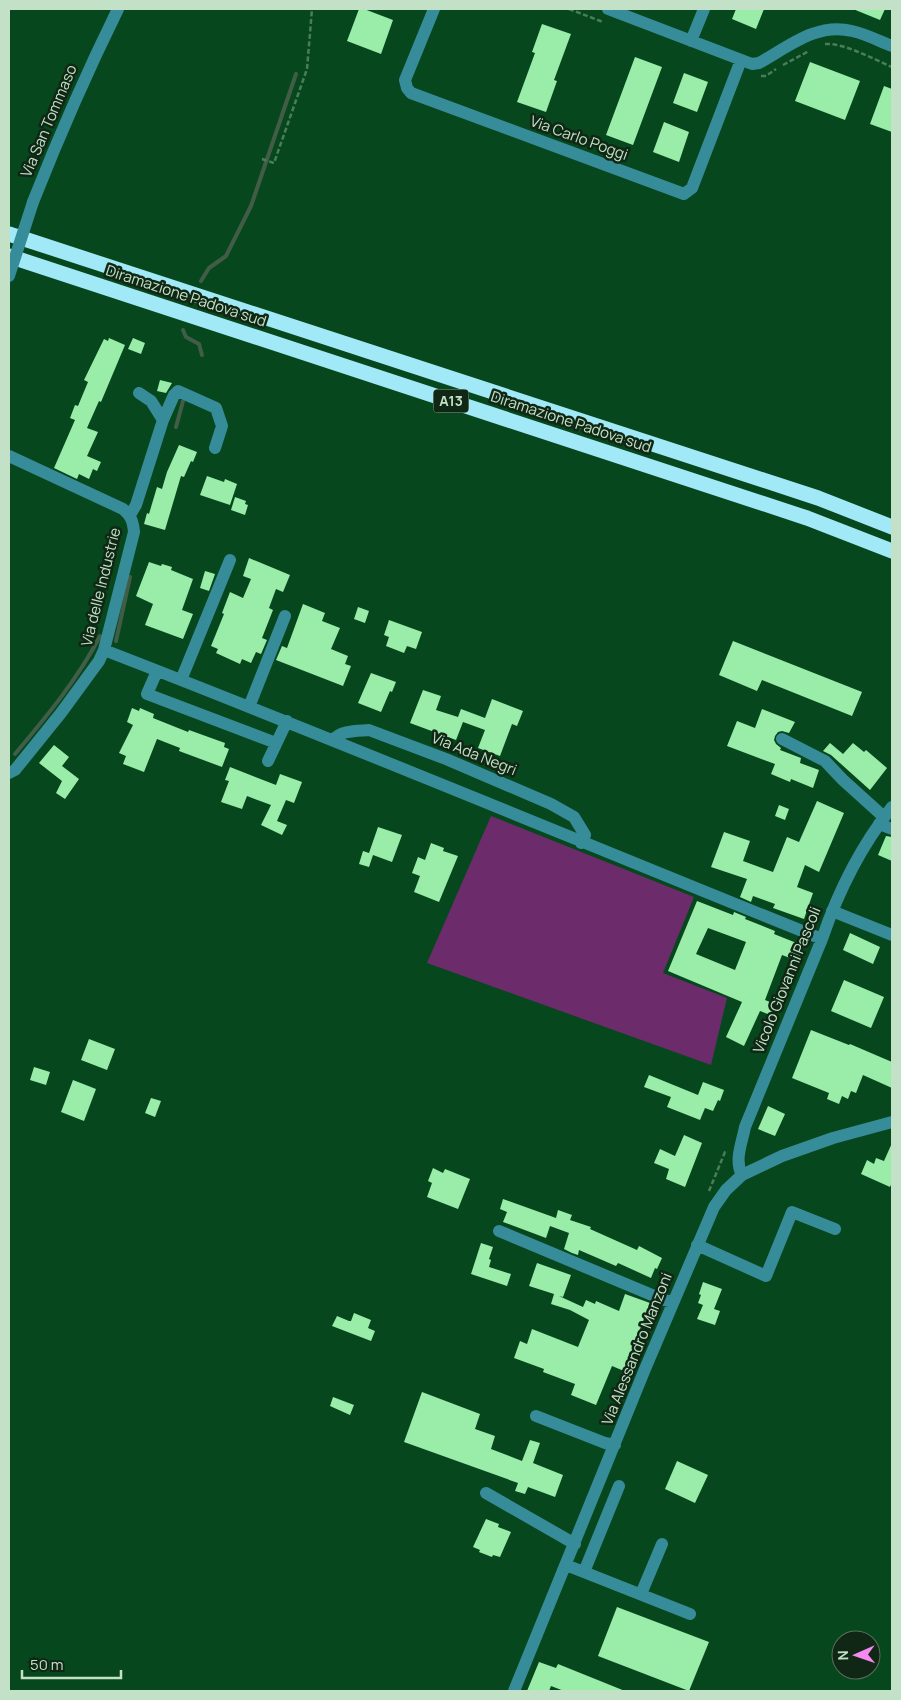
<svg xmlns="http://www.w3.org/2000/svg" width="901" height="1700" font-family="Manrope,sans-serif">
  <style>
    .grass { fill: #6c2b6a }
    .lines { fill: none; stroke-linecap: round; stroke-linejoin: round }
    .stream { stroke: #425d47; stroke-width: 4 }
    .building { fill: #99eda8; fill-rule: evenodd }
    .path { stroke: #4a7e59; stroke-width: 2.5; stroke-dasharray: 5 2.5; stroke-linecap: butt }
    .minor { stroke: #368c99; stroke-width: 12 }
    .highway { stroke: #a1e9f6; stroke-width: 15 }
    .minor-bridge { stroke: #368c99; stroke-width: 12 }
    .labels { text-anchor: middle; stroke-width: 5; stroke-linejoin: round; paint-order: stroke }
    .shield { fill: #0f2714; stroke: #8da991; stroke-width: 1 }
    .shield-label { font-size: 14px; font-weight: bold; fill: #c3e1c7 }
    .street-label { font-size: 15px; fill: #c3e1c7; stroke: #0f2714 }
  </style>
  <rect width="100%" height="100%" fill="#07471d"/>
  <path class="grass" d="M 491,816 L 694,897 L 663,973 L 727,998 L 711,1065 L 427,963 Z"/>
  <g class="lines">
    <path class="stream" d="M 201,281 L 209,268 L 226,256 L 251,206 L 296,74
      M 183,330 L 186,337 L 199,344 L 202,355
      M 176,427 L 183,401
      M 116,641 L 130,577
      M 15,754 C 46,717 78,679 100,636"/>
  </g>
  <path class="building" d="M 359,9 L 364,9 L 393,20 L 381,54 L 347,41 Z
    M 736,9 L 764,9 L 756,29 L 732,19 Z
    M 853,9 L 885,9 L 880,20 Z
    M 542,24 L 571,34 L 554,80 L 557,81 L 546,112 L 517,102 L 535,53 L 532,52 Z
    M 635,57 L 662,67 L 633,145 L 606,135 Z
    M 810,62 L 860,81 L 845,120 L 795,101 Z
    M 684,73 L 708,82 L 697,112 L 673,103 Z
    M 884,86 L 892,89 L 892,132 L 870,124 Z
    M 664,122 L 689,132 L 679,162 L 653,152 Z
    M 109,338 L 125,345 L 101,402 L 99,401 L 87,428 L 98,432 L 87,456 L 101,462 L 97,471 L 93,469 L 89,479 L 79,474 L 77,479 L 54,468 L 75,420 L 70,418 L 75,405 L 78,406 L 88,382 L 84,380 L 104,339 L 108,341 Z
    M 133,338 L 145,343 L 141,354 L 128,349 Z
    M 160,380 L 172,383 L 166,393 L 157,391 Z
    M 179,445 L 197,452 L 193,462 L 191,461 L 184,477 L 181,476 L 165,530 L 144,524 L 147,513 L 149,514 L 157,487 L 162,489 L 167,472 Z
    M 207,476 L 224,482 L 225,479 L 237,484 L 230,505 L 200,495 Z
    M 235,497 L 246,501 L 245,504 L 248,505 L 245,515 L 231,510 Z
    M 249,558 L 290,575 L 283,592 L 276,589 L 269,608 L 273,610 L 262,638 L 267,640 L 261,654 L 256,652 L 251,663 L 242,659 L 240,664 L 216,653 L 218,649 L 211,646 L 224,614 L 222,613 L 230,592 L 243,598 L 251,579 L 243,576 Z
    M 149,562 L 161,566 L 162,564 L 172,567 L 171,570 L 193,579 L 182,610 L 193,614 L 183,639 L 145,625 L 153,604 L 136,596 Z
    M 205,571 L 215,574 L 209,591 L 200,588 Z
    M 303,604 L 325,613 L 322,621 L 340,628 L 331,649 L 348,656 L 345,664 L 351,666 L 343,686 L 276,660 L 282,646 L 287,648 Z
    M 358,607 L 369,611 L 365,623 L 354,619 Z
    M 389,620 L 422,632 L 416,649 L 407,646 L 404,653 L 386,646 L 389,637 L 384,635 Z
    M 733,641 L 862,692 L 852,716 L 762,680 L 757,691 L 719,675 Z
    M 371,673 L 396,682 L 392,692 L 390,691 L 381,712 L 358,703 Z
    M 423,690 L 441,696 L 436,710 L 458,717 L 461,709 L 485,718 L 492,699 L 523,711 L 517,726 L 512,724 L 500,756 L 478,748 L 485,730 L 463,722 L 456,740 L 410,723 Z
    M 132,708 L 139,711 L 140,708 L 154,714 L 153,718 L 188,732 L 189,730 L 225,743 L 224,747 L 229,749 L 222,767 L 179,751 L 180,748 L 157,739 L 144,772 L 123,764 L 126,756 L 119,753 L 133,725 L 127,722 Z
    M 762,709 L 795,722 L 789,733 L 782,731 L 778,732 L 775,736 L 774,740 L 776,744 L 781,748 L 780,750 L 801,758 L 800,763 L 819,770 L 813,788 L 791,779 L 790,782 L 771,774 L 775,764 L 727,746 L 737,721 L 755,728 Z
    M 830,743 L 843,754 L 853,743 L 864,752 L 866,750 L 887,768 L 870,790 L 831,755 L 823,751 Z
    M 54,745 L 69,757 L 62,766 L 79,779 L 65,799 L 56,793 L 62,781 L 39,763 Z
    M 230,767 L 276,785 L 280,774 L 302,782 L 294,803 L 286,800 L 277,821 L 287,825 L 282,835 L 261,825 L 271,805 L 247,796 L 242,809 L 221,802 L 229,781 L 225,780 Z
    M 817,801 L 844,813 L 819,872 L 805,865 L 797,887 L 813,893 L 804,919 L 773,908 L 775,904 L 753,896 L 751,902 L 740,897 L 747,879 L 711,867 L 724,832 L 750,841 L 743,861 L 773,872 L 787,837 L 799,842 Z
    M 779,805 L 789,809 L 785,820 L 775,816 Z
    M 378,827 L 402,835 L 392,862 L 373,855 L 369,867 L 359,864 L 363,851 L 369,853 Z
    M 886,836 L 892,837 L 892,861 L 878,855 Z
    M 431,843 L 444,848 L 443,851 L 458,856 L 439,902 L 414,892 L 420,876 L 412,873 L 418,857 L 425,860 Z
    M 697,901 L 733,915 L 734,912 L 746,917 L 745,919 L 775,931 L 774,934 L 804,946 L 798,961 L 782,955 L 765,1000 L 780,1006 L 775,1017 L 760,1011 L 744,1046 L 726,1037 L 742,1002 L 668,971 ZM 708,928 L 746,942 L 735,970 L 696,954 Z
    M 850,933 L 880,947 L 873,964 L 843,950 Z
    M 844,980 L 884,997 L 871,1028 L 831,1011 Z
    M 811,1030 L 849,1045 L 850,1044 L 892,1062 L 892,1088 L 863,1075 L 856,1093 L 851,1091 L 848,1099 L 842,1096 L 839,1104 L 827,1099 L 829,1093 L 792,1078 Z
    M 89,1039 L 115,1049 L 107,1070 L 81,1060 Z
    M 34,1067 L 50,1072 L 46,1085 L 30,1080 Z
    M 649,1075 L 698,1095 L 703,1082 L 724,1090 L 720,1101 L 718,1100 L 713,1111 L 705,1108 L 700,1120 L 667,1107 L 671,1097 L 644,1087 Z
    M 73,1080 L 96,1089 L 84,1121 L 61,1112 Z
    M 151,1098 L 161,1101 L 155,1117 L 145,1113 Z
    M 768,1106 L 785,1114 L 775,1136 L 758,1129 Z
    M 684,1135 L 702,1143 L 685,1187 L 666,1179 L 669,1169 L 654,1163 L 660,1149 L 675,1156 Z
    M 892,1143 L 892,1182 L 890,1187 L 861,1174 L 867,1160 L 874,1164 L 876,1158 L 884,1161 Z
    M 433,1168 L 443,1173 L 445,1169 L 470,1179 L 458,1209 L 427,1197 L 432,1183 L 428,1181 Z
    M 503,1199 L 556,1218 L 558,1210 L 572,1215 L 570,1220 L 591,1227 L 590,1229 L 637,1250 L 639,1246 L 662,1258 L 657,1269 L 655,1268 L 651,1278 L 618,1263 L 616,1266 L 579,1250 L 578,1255 L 572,1253 L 564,1249 L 569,1233 L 550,1226 L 546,1238 L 503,1222 L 507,1212 L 500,1209 Z
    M 481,1243 L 493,1247 L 489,1259 L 491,1260 L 489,1267 L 511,1274 L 507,1286 L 471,1274 Z
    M 537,1263 L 571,1275 L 563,1297 L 559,1296 L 583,1307 L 586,1300 L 595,1304 L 596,1301 L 619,1311 L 625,1294 L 650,1303 L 624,1371 L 612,1366 L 596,1405 L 571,1395 L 575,1384 L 543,1372 L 544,1369 L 514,1358 L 520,1341 L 527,1344 L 532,1329 L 578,1347 L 589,1320 L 570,1310 L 551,1304 L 554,1294 L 529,1286 Z
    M 703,1282 L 722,1289 L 714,1309 L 720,1311 L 715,1325 L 697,1319 L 703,1305 L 698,1303 L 701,1295 L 699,1294 Z
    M 354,1313 L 371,1320 L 368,1328 L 375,1331 L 371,1341 L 332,1326 L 337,1316 L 349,1321 L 351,1321 Z
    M 422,1392 L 480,1414 L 475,1429 L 495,1436 L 491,1449 L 522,1461 L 530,1440 L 540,1443 L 533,1463 L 563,1475 L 555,1497 L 528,1487 L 525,1494 L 515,1491 L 518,1483 L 404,1442 Z
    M 333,1397 L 354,1405 L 350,1415 L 330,1406 Z
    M 677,1461 L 708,1475 L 695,1503 L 665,1489 Z
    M 486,1519 L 499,1524 L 498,1527 L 511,1532 L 500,1557 L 493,1555 L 492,1557 L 479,1552 L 480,1550 L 473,1547 Z
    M 617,1607 L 709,1642 L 689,1691 L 598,1656 Z
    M 539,1662 L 556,1668 L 558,1664 L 625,1691 L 564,1691 L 551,1686 L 549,1691 L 527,1691 Z"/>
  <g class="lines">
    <path class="path" d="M 569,9 L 603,22
      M 375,10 L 375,9
      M 825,44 C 845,43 873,59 892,67
      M 783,65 L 809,51
      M 761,76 L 766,76 L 776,69
      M 262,159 L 274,163 L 307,69 L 312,9
      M 709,1191 L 725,1152 L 728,1152"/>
    <path class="minor" d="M 434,9 L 405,80 L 407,88 L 411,93 L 684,194 L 692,188 L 741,60
      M 608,9 L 752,64 L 759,63 C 788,47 817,22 852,31 C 866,34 879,41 892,46
      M 691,41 L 704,9
      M 33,202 C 59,136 87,72 118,9
      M 163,420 L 174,395 L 178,391 L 216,408 L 222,426 L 215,448
      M 9,456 L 123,509 C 131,516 133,521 134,532 L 104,650 L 99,661 L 61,713 L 15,770 L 9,773
      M 130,515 L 136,505 L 163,420 L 151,401 L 139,393
      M 104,650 C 345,743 583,843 822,939
      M 157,671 L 147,694 L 276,743
      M 181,680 L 230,560
      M 249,707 L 285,616
      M 782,739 L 825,761 L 843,780 L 884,817
      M 333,740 C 341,730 357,731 369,730 L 446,759 L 551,804 L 574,817 L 585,835 L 581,843
      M 268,761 L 287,721
      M 879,824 L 892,829
      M 832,911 L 892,935
      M 742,1175 C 734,1160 742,1143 745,1127 L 822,939 C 838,892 861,846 892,807
      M 499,1231 L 664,1300 L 673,1302
      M 697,1245 L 766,1276 L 792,1212 L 835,1229
      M 536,1416 L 605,1443 L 615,1445
      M 486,1493 L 575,1544
      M 566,1565 L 690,1614
      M 584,1572 L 619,1486
      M 641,1594 L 662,1544
      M 514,1691 L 645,1369 L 714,1207 L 726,1190 L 742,1175 L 782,1156 L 833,1138 L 892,1122"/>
    <path class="highway" d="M 9,234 L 818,498 L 892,527
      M 9,256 L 807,518 L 892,551"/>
    <path class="minor-bridge" d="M 9,276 L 33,202"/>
  </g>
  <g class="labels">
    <rect class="shield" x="433.5" y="389.5" width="35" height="23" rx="4"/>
    <g class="shield-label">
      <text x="451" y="406">A13</text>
    </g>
    <g class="street-label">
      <text transform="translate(49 121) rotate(-67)" y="5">Via San Tommaso</text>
      <text transform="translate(579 138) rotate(20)" y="5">Via Carlo Poggi</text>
      <text transform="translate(186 296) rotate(18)" y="5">Diramazione Padova sud</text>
      <text transform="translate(571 422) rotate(18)" y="5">Diramazione Padova sud</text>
      <text transform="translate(101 587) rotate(-76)" y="5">Via delle Industrie</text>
      <text transform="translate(474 754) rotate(22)" y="5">Via Ada Negri</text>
      <text transform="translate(787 980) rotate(-68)" y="5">Vicolo Giovanni Pascoli</text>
      <text transform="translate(637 1349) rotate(-68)" y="5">Via Alessandro Manzoni</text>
    </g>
  </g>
  <rect width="901" height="1700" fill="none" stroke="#c3e1c7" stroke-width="20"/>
  <g transform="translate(856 1655) rotate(268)"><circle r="24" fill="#0f2714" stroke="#57715c"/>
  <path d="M0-4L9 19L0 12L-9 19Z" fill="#f589ef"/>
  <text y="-8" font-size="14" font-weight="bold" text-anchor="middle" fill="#c3e1c7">N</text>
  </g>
  <path d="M22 1670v8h99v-8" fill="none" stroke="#c3e1c7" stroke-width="2.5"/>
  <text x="30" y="1670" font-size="15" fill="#c3e1c7" stroke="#0f2714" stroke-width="4" paint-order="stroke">50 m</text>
</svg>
